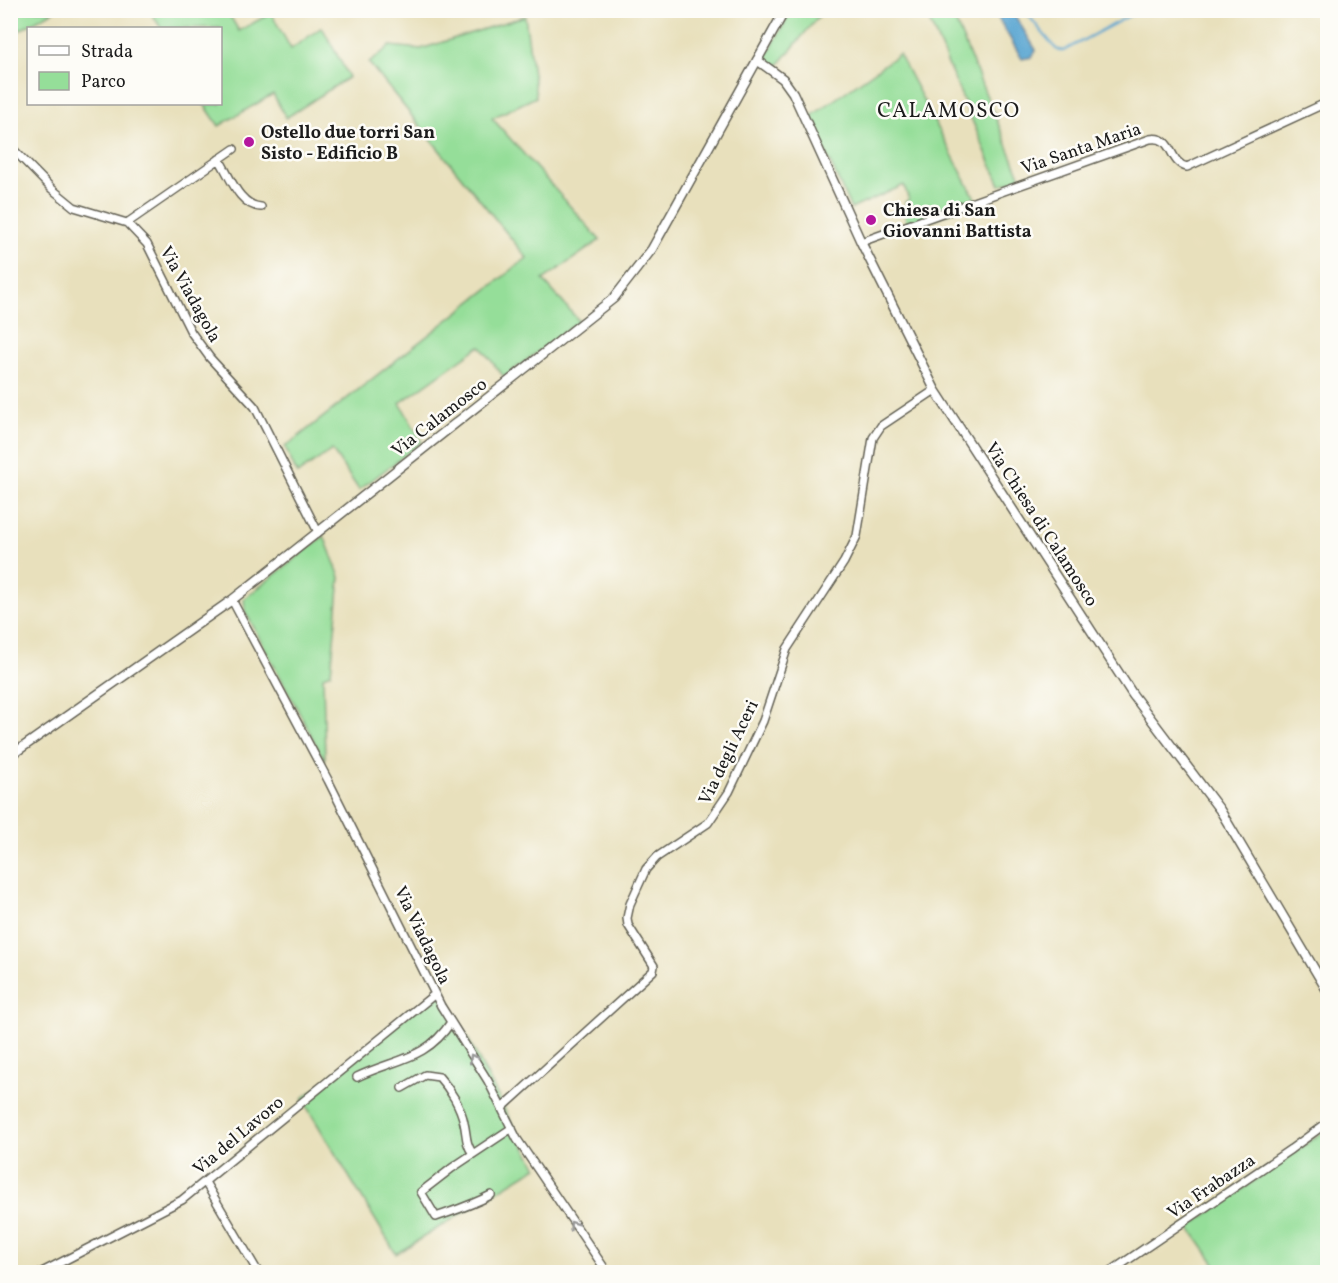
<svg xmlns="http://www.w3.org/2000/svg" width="1338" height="1283" font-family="Vollkorn,serif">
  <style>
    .green { fill: #95de99; stroke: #587d5a; stroke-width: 1.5 }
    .water { fill: #58a5d1; stroke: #3a6076; stroke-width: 1.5 }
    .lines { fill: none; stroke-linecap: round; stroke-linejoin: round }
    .stream { stroke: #58a5d1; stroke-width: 2 }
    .minor-casing { stroke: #636154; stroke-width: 10 }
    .tertiary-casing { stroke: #636154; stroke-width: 11 }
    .minor { stroke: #fff; stroke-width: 7 }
    .tertiary { stroke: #fff; stroke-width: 8 }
    .oneway { stroke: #999 }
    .poi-dot { fill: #b5179e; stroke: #fdfcf7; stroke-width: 2 }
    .labels { text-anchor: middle; stroke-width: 5; stroke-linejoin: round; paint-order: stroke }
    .poi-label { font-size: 18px; font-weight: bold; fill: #1c1c1c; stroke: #fdfcf7; text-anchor: start }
    .street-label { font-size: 18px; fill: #1c1c1c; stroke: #fdfcf7 }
    .quarter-label { font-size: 21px; letter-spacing: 1.5px; fill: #1c1c1c; stroke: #fdfcf7 }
  </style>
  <rect width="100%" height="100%" fill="#fdfcf7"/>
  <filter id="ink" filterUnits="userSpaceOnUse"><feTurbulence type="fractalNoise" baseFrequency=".0167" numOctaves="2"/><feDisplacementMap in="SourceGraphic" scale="12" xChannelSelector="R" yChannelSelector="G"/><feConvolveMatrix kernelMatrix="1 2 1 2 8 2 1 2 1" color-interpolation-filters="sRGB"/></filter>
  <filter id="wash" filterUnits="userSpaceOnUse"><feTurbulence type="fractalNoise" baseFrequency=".008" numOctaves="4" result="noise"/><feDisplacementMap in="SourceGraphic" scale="24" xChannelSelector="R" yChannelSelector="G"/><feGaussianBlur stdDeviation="1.35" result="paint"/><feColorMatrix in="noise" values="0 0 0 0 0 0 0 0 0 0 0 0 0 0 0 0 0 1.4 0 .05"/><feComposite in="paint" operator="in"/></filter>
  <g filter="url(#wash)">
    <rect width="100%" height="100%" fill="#e8e0bc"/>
    <path class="green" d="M 11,10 L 54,10 L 54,11 L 11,35 Z
      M 792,10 L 823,11 L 776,68 L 769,63 L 767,55 Z
      M 150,11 L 227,11 L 239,31 L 271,13 L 291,49 L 322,27 L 349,77 L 286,118 L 273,94 L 219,126 L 204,104 L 220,104 L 220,28 L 161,28 Z
      M 925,11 L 951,11 L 1021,178 L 1000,185 Z
      M 525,16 L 536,97 L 492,118 L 600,240 L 543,280 L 579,321 L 504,377 L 480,346 L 400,403 L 422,442 L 359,490 L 332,450 L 297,474 L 285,447 L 527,258 L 369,63 L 390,46 L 421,49 Z
      M 899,54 L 977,202 L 906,230 L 905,202 L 909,200 L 904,185 L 851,209 L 810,117 Z
      M 324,536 L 340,577 L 331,673 L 323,676 L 325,761 L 245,611 L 244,599 Z
      M 442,988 L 519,1137 L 537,1167 L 396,1254 L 302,1099 Z
      M 1327,1129 L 1327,1272 L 1221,1272 L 1189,1227 Z"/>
    <path class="water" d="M 994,11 L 1012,11 L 1036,50 L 1032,57 L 1022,59 Z"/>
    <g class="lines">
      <path class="stream" d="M 1024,10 L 1056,49 L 1063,51 L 1140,10"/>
    </g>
  </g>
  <g filter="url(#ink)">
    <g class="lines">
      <defs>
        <path id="minor" d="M 10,146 L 52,189 L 74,207 L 127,223 L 147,244 L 191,332 L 210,358 L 255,407 L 318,532
          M 219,159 C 230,176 239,206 261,207
          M 127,223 L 234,149
          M 861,242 L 1150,139 C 1174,135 1168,163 1187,167 L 1328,102
          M 232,600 L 328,780 L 441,1006 L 488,1081 L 517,1139 L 607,1272
          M 357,1077 C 394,1059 427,1060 451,1022
          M 402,1088 L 425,1075 L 439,1077 C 450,1089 461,1107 464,1123 C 467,1135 465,1143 473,1154
          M 502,1108 L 653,971 L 654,966 L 628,925 L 627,918 L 630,904 L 646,869 L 657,857 L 708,823 L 729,792 L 763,721 L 787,649 L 844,562 L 857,536 L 873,438 L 881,426 L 935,390
          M 205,1182 L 258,1272
          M 491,1195 C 472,1205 456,1210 436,1217 L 421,1192 L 452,1168 L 512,1128
          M 42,1272 L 182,1200 L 435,994
          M 1110,1272 L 1291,1149 L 1328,1122"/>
        <path id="tertiary" d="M 757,60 L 783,79 L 793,93 L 861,242 L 935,390 L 1133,695 L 1220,810 L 1328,992
          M 10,756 L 232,600 L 614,298 L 652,249 L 785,10"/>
      </defs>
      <use href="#minor" class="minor-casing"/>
      <use href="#tertiary" class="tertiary-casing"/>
      <use href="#minor" class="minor"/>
      <use href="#tertiary" class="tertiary"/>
    </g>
    <defs><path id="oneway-chevron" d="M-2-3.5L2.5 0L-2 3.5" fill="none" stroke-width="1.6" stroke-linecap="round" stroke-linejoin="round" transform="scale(1.5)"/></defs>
    <g class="oneway">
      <use href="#oneway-chevron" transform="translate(473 1058) rotate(-122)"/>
      <use href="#oneway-chevron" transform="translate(573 1225) rotate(-126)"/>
    </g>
  </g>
  <g class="poi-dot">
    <circle cx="249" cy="142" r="6"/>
    <circle cx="871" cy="220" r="6"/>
  </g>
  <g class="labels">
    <g class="poi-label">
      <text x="261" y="138">Ostello due torri San<tspan x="261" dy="21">Sisto - Edificio B</tspan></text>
      <text x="883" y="216">Chiesa di San<tspan x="883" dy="21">Giovanni Battista</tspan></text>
    </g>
    <g class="street-label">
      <text transform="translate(1081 148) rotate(-19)" y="6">Via Santa Maria</text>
      <text transform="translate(191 294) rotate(61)" y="6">Via Viadagola</text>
      <text transform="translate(439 417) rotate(-38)" y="6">Via Calamosco</text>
      <text transform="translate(1042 524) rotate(57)" y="6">Via Chiesa di Calamosco</text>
      <text transform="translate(728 752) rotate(-64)" y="6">Via degli Aceri</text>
      <text transform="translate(423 935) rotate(64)" y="6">Via Viadagola</text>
      <text transform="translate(238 1135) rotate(-40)" y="6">Via del Lavoro</text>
      <text transform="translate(1211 1186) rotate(-34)" y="6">Via Frabazza</text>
    </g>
    <g class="quarter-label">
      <text x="949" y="117">CALAMOSCO</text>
    </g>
  </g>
  <rect width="1338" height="1283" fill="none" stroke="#fdfcf7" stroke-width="36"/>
  <rect x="27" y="27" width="195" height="78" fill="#fdfcf7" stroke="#a3a29f" stroke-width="1.5"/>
  <rect x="39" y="46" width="30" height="9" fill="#ffffff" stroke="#a3a29f" stroke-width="1.5"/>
  <text x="81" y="57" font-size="18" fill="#1c1c1c">Strada</text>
  <rect x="39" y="72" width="30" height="18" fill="#95de99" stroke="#a3a29f" stroke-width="1.5"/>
  <text x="81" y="87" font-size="18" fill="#1c1c1c">Parco</text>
</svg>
